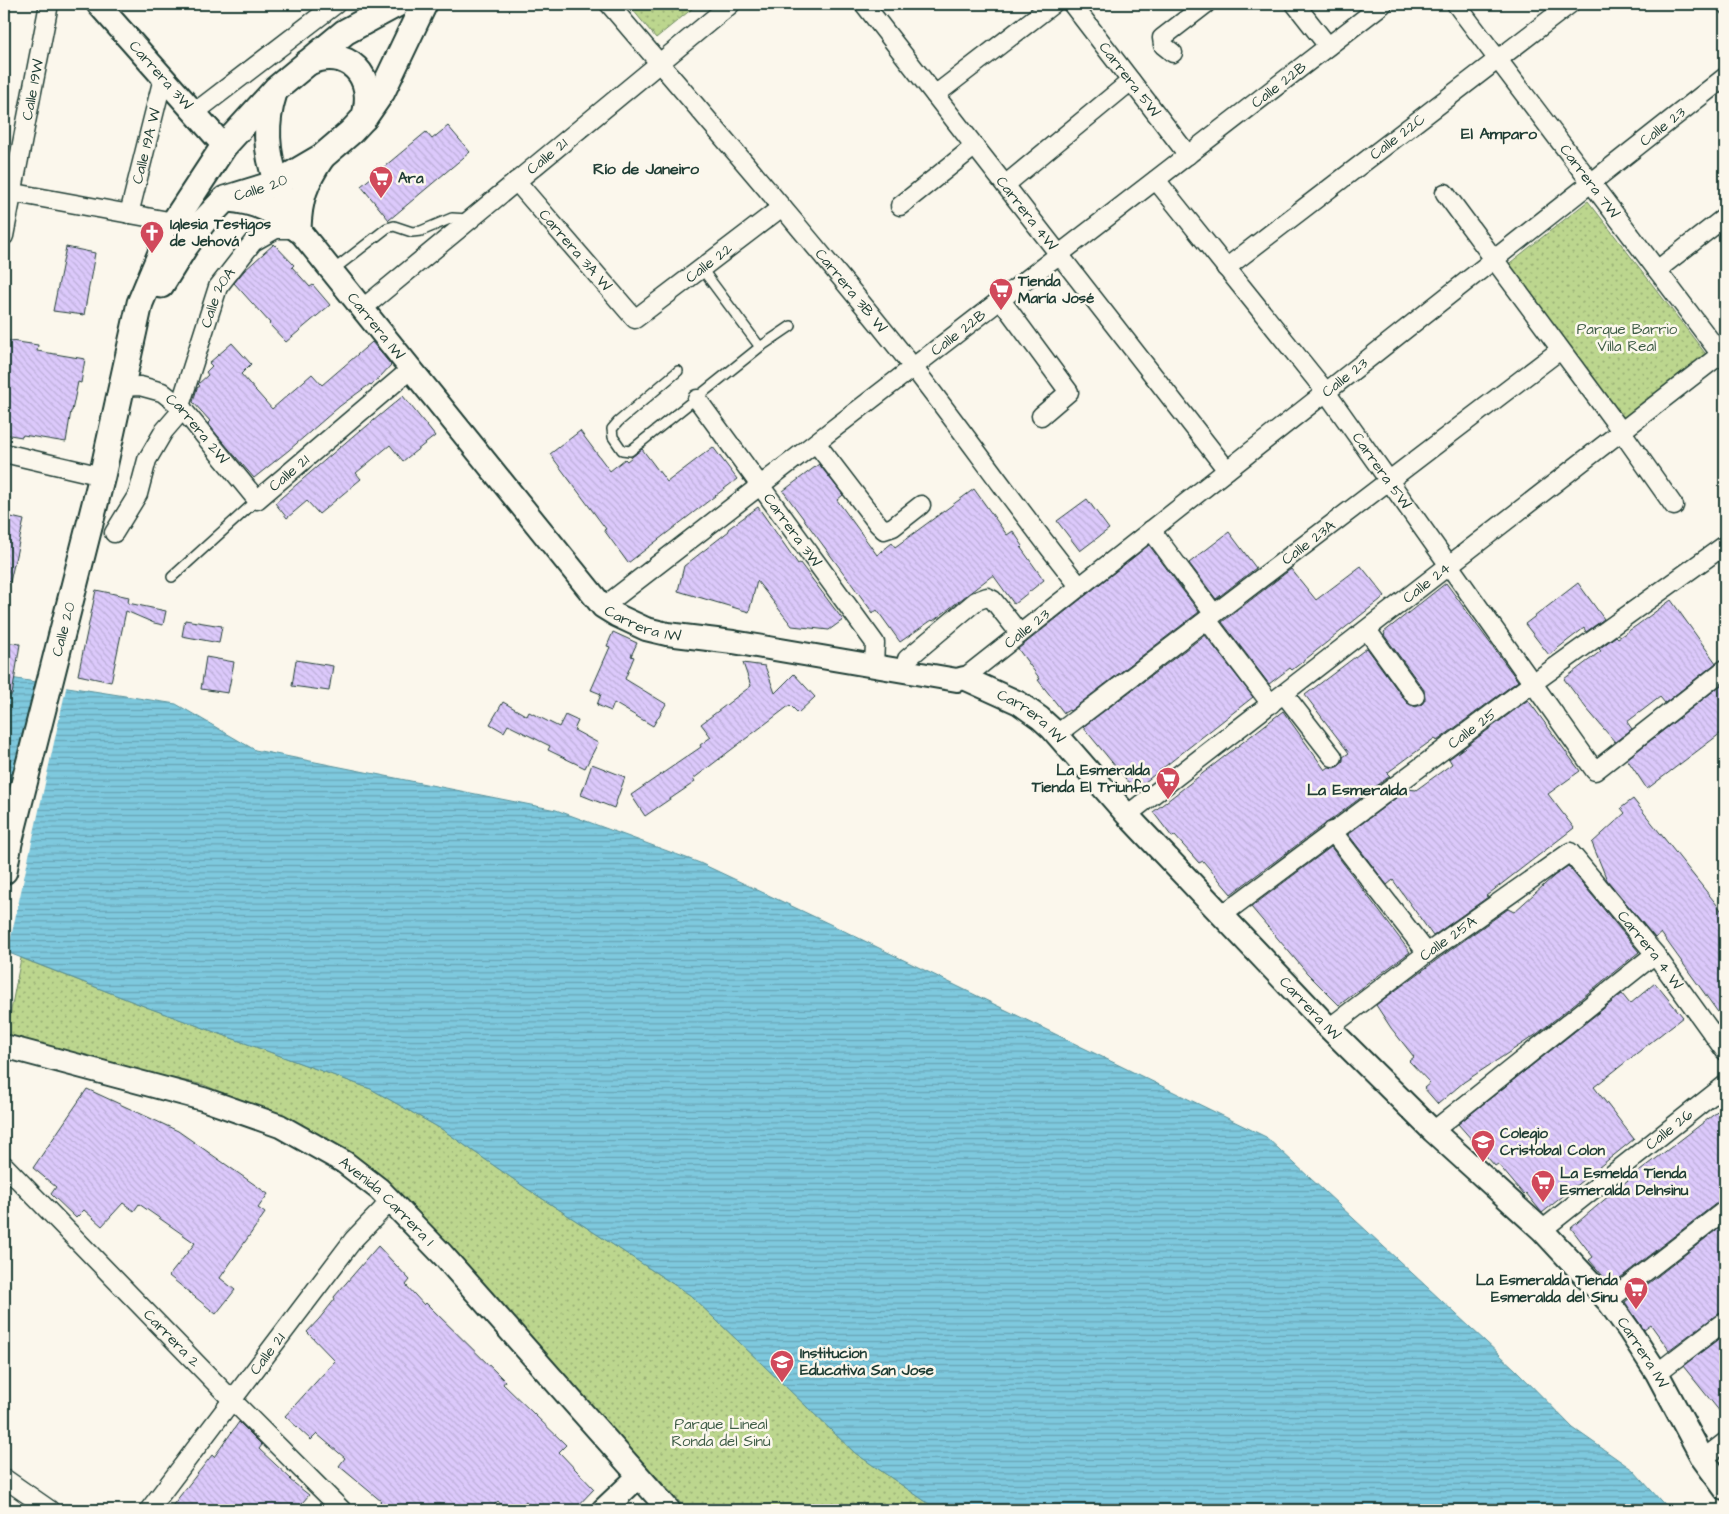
<svg xmlns="http://www.w3.org/2000/svg" width="1729" height="1514" font-family="'Architects Daughter',sans-serif">
  <style>
    .grass { fill: url(#grass-dots); stroke: #6e8a61 }
    .water { fill: url(#water-rules); stroke: #58919a }
    .pier { fill: #fbf7ec }
    .building { fill: url(#building-back-hatch); stroke: #1f3d34 }
    .lines { fill: none; stroke-linecap: round; stroke-linejoin: round }
    .service-casing { stroke: #1f3d34; stroke-width: 12 }
    .minor-casing { stroke: #1f3d34; stroke-width: 21 }
    .tertiary-casing { stroke: #1f3d34; stroke-width: 26 }
    .secondary-casing { stroke: #1f3d34; stroke-width: 29 }
    .service { stroke: #fbf7ec; stroke-width: 9 }
    .minor { stroke: #fbf7ec; stroke-width: 18 }
    .tertiary { stroke: #fbf7ec; stroke-width: 22 }
    .secondary { stroke: #fbf7ec; stroke-width: 25 }
    .labels { text-anchor: middle; stroke-width: 5; stroke-linejoin: round; paint-order: stroke }
    .street-label { font-size: 15px; fill: #1f3d34; stroke: #fbf7ec }
    .poi-label { font-size: 15px; font-weight: bold; fill: #1f3d34; stroke: #fbf7ec; text-anchor: start }
    .park-label { font-size: 15px; fill: #3e5c46; stroke: #fbf7ec }
    .neighbourhood-label { font-size: 16px; font-weight: bold; fill: #1f3d34; stroke: #fbf7ec }
  </style>
  <defs>
    <pattern id="grass-dots" width="8" height="8" patternUnits="userSpaceOnUse" patternTransform="scale(1.25)"><rect width="8" height="8" fill="#bcd68e"/><path d="M2 2h.1M6 6h.1" fill="none" stroke="#98af75" stroke-width="1.8" stroke-linecap="round"/></pattern>
    <pattern id="water-rules" width="6" height="5" patternUnits="userSpaceOnUse" patternTransform="scale(1.25)"><rect width="6" height="5" fill="#7ec9de"/><path d="M0 2.5h6" fill="none" stroke="#67a4b5"/></pattern>
    <pattern id="building-back-hatch" width="6" height="6" patternUnits="userSpaceOnUse" patternTransform="scale(1.25)"><rect width="6" height="6" fill="#dcc9fb"/><path d="M-1 5l2 2M0 0l6 6M5-1l2 2" fill="none" stroke="#bcaed8"/></pattern>
  </defs>
  <rect width="100%" height="100%" fill="#fbf7ec"/>
  <filter id="ink" filterUnits="userSpaceOnUse"><feTurbulence type="fractalNoise" baseFrequency=".02" numOctaves="2"/><feDisplacementMap in="SourceGraphic" scale="10" xChannelSelector="R" yChannelSelector="G"/><feConvolveMatrix kernelMatrix="1 2 1 2 8 2 1 2 1" color-interpolation-filters="sRGB"/></filter>
  <g filter="url(#ink)">
    <path class="grass" d="M 628,4 L 698,4 L 656,38 Z
      M 1588,201 L 1708,357 L 1623,421 L 1506,266 Z
      M 21,958 L 149,1008 L 371,1089 L 443,1130 L 526,1188 L 690,1295 L 855,1453 L 938,1510 L 687,1510 L 455,1258 L 366,1165 L 336,1144 L 309,1129 L 204,1085 L 5,1041 Z"/>
    <path class="water" d="M 4,677 L 176,704 L 255,750 L 556,810 L 700,863 L 834,926 L 1266,1137 L 1515,1369 L 1573,1428 L 1633,1470 L 1669,1510 L 938,1510 L 855,1453 L 690,1295 L 526,1188 L 443,1130 L 371,1089 L 149,1008 L 4,951 Z"/>
    <path class="pier" d="M 40,680 L 67,684 L 7,955 L 4,954 L 4,837 Z"/>
    <path class="building" d="M 448,126 L 470,152 L 389,220 L 361,186 L 426,132 L 432,139 Z
      M 274,244 L 294,265 L 292,267 L 310,287 L 313,285 L 330,305 L 286,342 L 269,324 L 270,323 L 234,283 L 244,271 Z
      M 66,247 L 95,253 L 84,315 L 53,311 Z
      M 4,340 L 38,345 L 37,351 L 85,359 L 81,383 L 78,382 L 72,411 L 71,411 L 66,442 L 23,435 L 22,437 L 4,434 Z
      M 372,342 L 391,365 L 380,377 L 371,385 L 370,384 L 340,406 L 289,450 L 254,478 L 217,435 L 208,423 L 210,421 L 193,402 L 197,388 L 200,386 L 198,384 L 208,375 L 206,372 L 212,366 L 209,363 L 232,343 L 251,364 L 241,374 L 272,409 L 312,374 L 322,385 Z
      M 403,396 L 435,436 L 403,461 L 390,445 L 356,473 L 361,479 L 319,514 L 307,501 L 287,518 L 275,503 L 360,430 L 361,431 Z
      M 580,431 L 610,471 L 625,459 L 627,461 L 642,449 L 667,482 L 713,447 L 737,479 L 628,563 L 604,530 L 606,529 L 550,454 Z
      M 819,464 L 843,495 L 837,500 L 877,555 L 892,543 L 895,547 L 974,489 L 1007,535 L 1013,531 L 1023,546 L 1021,548 L 1044,580 L 1014,604 L 993,575 L 933,621 L 932,620 L 900,642 L 877,610 L 873,613 L 783,491 Z
      M 1087,499 L 1109,529 L 1080,551 L 1057,521 Z
      M 758,507 L 798,564 L 800,563 L 843,620 L 829,630 L 792,626 L 757,581 L 749,612 L 678,591 L 684,566 L 729,531 L 728,529 Z
      M 7,516 L 24,520 L 10,582 L 4,581 L 4,532 Z
      M 1229,532 L 1256,568 L 1216,599 L 1189,563 Z
      M 1149,545 L 1199,612 L 1070,711 L 1069,710 L 1064,713 L 1038,680 L 1040,679 L 1018,649 Z
      M 1361,566 L 1385,596 L 1292,670 L 1290,668 L 1269,684 L 1222,622 L 1291,569 L 1316,600 Z
      M 1446,583 L 1518,681 L 1437,741 L 1435,738 L 1387,773 L 1390,776 L 1231,894 L 1203,861 L 1199,863 L 1175,836 L 1172,837 L 1153,812 L 1283,711 L 1325,770 L 1329,767 L 1334,768 L 1339,766 L 1343,761 L 1343,757 L 1349,753 L 1305,695 L 1367,648 L 1407,703 L 1416,707 L 1422,704 L 1425,700 L 1424,690 L 1384,635 L 1385,634 L 1384,632 Z
      M 1578,583 L 1604,619 L 1586,632 L 1584,628 L 1549,655 L 1525,624 Z
      M 96,590 L 129,597 L 128,603 L 166,611 L 163,625 L 154,623 L 126,611 L 111,682 L 78,675 Z
      M 1671,600 L 1716,663 L 1665,703 L 1660,697 L 1643,710 L 1627,722 L 1632,729 L 1615,742 L 1586,708 L 1564,679 L 1601,651 L 1599,649 L 1616,636 L 1618,638 L 1636,626 Z
      M 185,620 L 222,626 L 219,643 L 182,636 Z
      M 613,632 L 637,643 L 631,656 L 634,657 L 625,679 L 666,704 L 653,726 L 614,703 L 611,711 L 597,705 L 601,694 L 591,690 L 610,647 L 607,646 Z
      M 1205,635 L 1253,697 L 1135,790 L 1083,727 Z
      M 4,642 L 20,644 L 12,695 L 4,695 Z
      M 206,657 L 234,662 L 228,693 L 201,689 Z
      M 296,660 L 333,666 L 329,691 L 292,686 Z
      M 743,663 L 765,666 L 775,693 L 794,674 L 815,697 L 798,713 L 790,705 L 693,779 L 695,782 L 645,816 L 631,795 L 701,747 L 700,745 L 711,737 L 701,724 L 751,686 Z
      M 1725,682 L 1725,730 L 1647,789 L 1627,759 Z
      M 1528,700 L 1580,771 L 1548,794 L 1574,828 L 1486,896 L 1488,897 L 1433,936 L 1393,880 L 1387,885 L 1348,834 L 1408,789 L 1416,790 L 1452,764 L 1449,759 Z
      M 503,702 L 527,716 L 529,712 L 559,727 L 565,715 L 578,721 L 574,730 L 598,743 L 585,768 L 548,750 L 550,746 L 508,725 L 504,732 L 490,724 Z
      M 592,764 L 625,777 L 614,808 L 581,795 Z
      M 1633,799 L 1725,915 L 1725,1022 L 1661,933 L 1655,938 L 1607,880 L 1592,843 L 1625,813 L 1621,808 Z
      M 1331,847 L 1410,952 L 1339,1005 L 1307,973 L 1251,907 Z
      M 1568,866 L 1639,952 L 1537,1034 L 1464,1082 L 1438,1104 L 1424,1088 L 1430,1083 L 1409,1061 L 1414,1057 L 1391,1028 L 1376,1005 L 1442,956 L 1508,909 L 1514,912 L 1554,876 Z
      M 1655,983 L 1683,1017 L 1594,1087 L 1634,1139 L 1542,1213 L 1526,1193 L 1524,1195 L 1498,1164 L 1495,1166 L 1458,1124 L 1622,994 L 1630,1004 Z
      M 87,1089 L 178,1131 L 268,1194 L 258,1208 L 265,1213 L 220,1278 L 235,1290 L 216,1314 L 169,1276 L 195,1243 L 139,1204 L 134,1211 L 123,1203 L 102,1226 L 84,1210 L 76,1218 L 51,1194 L 56,1187 L 33,1168 Z
      M 1725,1106 L 1725,1200 L 1718,1202 L 1611,1285 L 1589,1260 L 1593,1257 L 1571,1228 L 1623,1184 Z
      M 1725,1223 L 1725,1311 L 1719,1313 L 1669,1350 L 1651,1325 L 1644,1330 L 1625,1302 Z
      M 378,1246 L 410,1280 L 406,1285 L 424,1305 L 426,1303 L 505,1381 L 503,1384 L 566,1445 L 559,1452 L 594,1489 L 574,1510 L 535,1510 L 526,1501 L 516,1510 L 506,1510 L 498,1501 L 489,1510 L 387,1510 L 379,1503 L 381,1501 L 339,1466 L 345,1458 L 317,1434 L 311,1440 L 285,1416 L 335,1361 L 307,1332 L 319,1319 L 335,1299 L 334,1297 Z
      M 1725,1334 L 1725,1418 L 1683,1366 Z
      M 239,1422 L 262,1445 L 259,1449 L 291,1479 L 290,1480 L 309,1495 L 296,1510 L 169,1510 L 212,1455 L 214,1457 Z"/>
    <g class="lines">
      <defs>
        <path id="service" d="M 1720,4 L 1725,10
          M 702,269 L 760,347
          M 332,271 L 387,228 L 394,226 L 412,232 L 421,231 L 452,218 L 468,219
          M 678,371 L 618,422 L 612,429 L 613,437 L 622,450 L 630,451 L 760,347 L 791,326
          M 172,577 L 257,500"/>
        <g id="minor">
          <path id="s1" d="M 609,4 C 711,124 815,243 913,367 C 969,439 1022,515 1080,587"/>
          <path id="s2" d="M 864,4 L 1227,470"/>
          <path id="s3" d="M 1072,4 L 1188,155"/>
          <path d="M 1295,4 L 1328,46"/>
          <path id="s4" d="M 1456,4 L 1725,360"/>
          <path d="M 1173,53 L 1163,45 L 1162,38 L 1206,4"/>
          <path d="M 935,95 L 1053,4"/>
          <path d="M 194,113 L 336,4"/>
          <path id="s5" d="M 1156,180 L 1326,392 L 1595,771 L 1725,669"/>
          <path id="s6" d="M 516,181 L 635,319 L 782,207"/>
          <path d="M 1005,185 L 1131,81"/>
          <path d="M 4,191 L 174,222"/>
          <path d="M 1445,193 L 1622,432 L 1674,506"/>
          <path d="M 900,206 L 975,146"/>
          <path id="s7" d="M 129,214 L 163,78"/>
          <path id="s8" d="M 4,236 L 49,4"/>
          <path id="s9" d="M 1226,268 L 1570,4"/>
          <path d="M 1657,270 L 1725,217"/>
          <path d="M 1001,300 L 1069,392 L 1041,416"/>
          <path id="s10" d="M 362,309 L 731,4"/>
          <path id="s11" d="M 120,387 L 140,386 L 162,392 L 180,406 L 257,500 L 411,369"/>
          <path id="s12" d="M 697,399 L 875,643 L 874,665"/>
          <path id="s13" d="M 180,406 L 218,287 L 253,242 L 276,229 L 298,229"/>
          <path d="M 816,443 L 878,524 L 884,530 L 893,527 L 921,505"/>
          <path d="M 4,453 L 102,476"/>
          <path d="M 1151,530 L 1214,614"/>
          <path d="M 114,533 L 138,494 L 147,460 L 164,431 L 183,409"/>
          <path id="s14" d="M 603,607 L 1383,4"/>
          <path d="M 1207,620 L 1271,704"/>
          <path d="M 1367,630 L 1415,696"/>
          <path d="M 905,670 L 907,659 L 976,601 L 987,597 L 993,600 L 1020,634"/>
          <path id="s15" d="M 964,678 L 1725,77"/>
          <path d="M 1284,694 L 1333,757"/>
          <path id="s16" d="M 1057,734 L 1560,350"/>
          <path id="s17" d="M 1127,815 L 1725,351"/>
          <path d="M 1332,831 L 1427,953"/>
          <path id="s18" d="M 1222,915 L 1533,683 L 1725,545"/>
          <path id="s19" d="M 1329,1028 L 1427,953 L 1570,852 L 1655,954 L 1725,1051"/>
          <path d="M 1433,1131 L 1655,954"/>
          <path id="s20" d="M 4,1165 L 233,1401 L 342,1510"/>
          <path id="s21" d="M 1542,1230 L 1725,1085"/>
          <path d="M 1608,1301 L 1725,1210"/>
          <path d="M 1657,1373 L 1725,1321"/>
          <path d="M 1703,1459 L 1725,1442"/>
          <path d="M 4,1478 L 50,1510"/>
          <path id="s22" d="M 149,1510 L 354,1239 L 382,1210 L 389,1200"/>
        </g>
        <g id="tertiary">
          <path id="s23" d="M 98,4 L 224,146"/>
          <path id="s24" d="M 277,183 L 298,229 L 603,607 L 616,615 L 646,629 L 667,634 L 733,642 L 957,680 L 964,678 L 1019,703 L 1040,718 L 1052,729 L 1127,815 L 1329,1028 L 1433,1131 L 1542,1230 L 1608,1301 L 1629,1330 L 1657,1373 L 1703,1459 L 1725,1489"/>
          <path id="s25" d="M 4,1046 L 203,1099 L 280,1126 L 344,1162 L 379,1189 L 442,1254 L 669,1510"/>
          <path d="M 603,1510 L 638,1477"/>
        </g>
        <g id="secondary">
          <path d="M 307,63 C 347,44 378,77 364,118"/>
          <path d="M 274,93 C 264,124 266,152 277,183"/>
          <path d="M 228,199 C 256,201 276,211 298,229"/>
          <path d="M 298,229 C 299,199 305,182 322,157"/>
          <path id="s26" d="M 161,285 L 184,248 L 203,222 L 225,199 L 277,183 L 323,156 L 351,132 L 364,118 L 382,92 L 424,4"/>
          <path id="s27" d="M 4,871 L 9,843 L 102,476 L 140,303 L 174,222 L 224,146 L 276,89 L 345,32 L 397,4"/>
        </g>
      </defs>
      <use href="#service" class="service-casing"/>
      <use href="#minor" class="minor-casing"/>
      <use href="#tertiary" class="tertiary-casing"/>
      <use href="#secondary" class="secondary-casing"/>
      <use href="#service" class="service"/>
      <use href="#minor" class="minor"/>
      <use href="#tertiary" class="tertiary"/>
      <use href="#secondary" class="secondary"/>
    </g>
  </g>
  <defs>
    <symbol id="supermarket-pin" viewBox="-11 -11 22 30"><path d="M0 17L-7.5 6A9.5 9.5 0 1 1 7.5 6Z" fill="#d1495b" stroke="#fbf7ec"/><path d="M-6-5.5h2.5l.6 2H6L4.5 2H-2.5L-4.4-4H-6ZM-1.5 3.2a1.3 1.3 0 1 0 .1 0ZM3 3.2a1.3 1.3 0 1 0 .1 0Z" fill="#fff"/></symbol>
    <symbol id="church-pin" viewBox="-11 -11 22 30"><path d="M0 17L-7.5 6A9.5 9.5 0 1 1 7.5 6Z" fill="#d1495b" stroke="#fbf7ec"/><path d="M-1.2-6h2.4v3.5h3.3v2.4h-3.3V6h-2.4V-.1h-3.3v-2.4h3.3Z" fill="#fff"/></symbol>
    <symbol id="school-pin" viewBox="-11 -11 22 30"><path d="M0 17L-7.5 6A9.5 9.5 0 1 1 7.5 6Z" fill="#d1495b" stroke="#fbf7ec"/><path d="M0-5L7-2L0 1L-7-2ZM-4 1L0 2.5L4 1V4Q0 6-4 4Z" fill="#fff"/></symbol>
  </defs>
  <g fill-rule="evenodd">
    <use href="#supermarket-pin" x="367" y="164" width="28" height="38"/>
    <use href="#church-pin" x="138" y="219" width="28" height="38"/>
    <use href="#supermarket-pin" x="987" y="276" width="28" height="38"/>
    <use href="#supermarket-pin" x="1154" y="765" width="28" height="38"/>
    <use href="#school-pin" x="1469" y="1128" width="28" height="38"/>
    <use href="#supermarket-pin" x="1529" y="1168" width="28" height="38"/>
    <use href="#supermarket-pin" x="1622" y="1275" width="28" height="38"/>
    <use href="#school-pin" x="768" y="1348" width="28" height="38"/>
  </g>
  <g class="labels">
    <g class="street-label">
      <text dy="5" stroke="none"><textPath href="#s23" startOffset="95">Carrera 3W</textPath></text>
      <text dy="5" stroke="none"><textPath href="#s3" startOffset="95">Carrera 5W</textPath></text>
      <text dy="5" stroke="none"><textPath href="#s14" startOffset="854">Calle 22B</textPath></text>
      <text dy="5" stroke="none"><textPath href="#s8" startOffset="149">Calle 19W</textPath></text>
      <text dy="5" stroke="none"><textPath href="#s15" startOffset="890">Calle 23</textPath></text>
      <text dy="5" stroke="none"><textPath href="#s9" startOffset="216">Calle 22C</textPath></text>
      <text dy="5" stroke="none"><textPath href="#s7" startOffset="70">Calle 19A W</textPath></text>
      <text dy="5" stroke="none"><textPath href="#s10" startOffset="240">Calle 21</textPath></text>
      <text dy="5" stroke="none"><textPath href="#s4" startOffset="222">Carrera 7W</textPath></text>
      <text dy="5" stroke="none"><textPath href="#s26" startOffset="145">Calle 20</textPath></text>
      <text dy="5" stroke="none"><textPath href="#s2" startOffset="265">Carrera 4W</textPath></text>
      <text dy="5" stroke="none"><textPath href="#s6" startOffset="91">Carrera 3A W</textPath></text>
      <text dy="5" stroke="none"><textPath href="#s6" startOffset="275">Calle 22</textPath></text>
      <text dy="5" stroke="none"><textPath href="#s1" startOffset="375">Carrera 3B W</textPath></text>
      <text dy="5" stroke="none"><textPath href="#s13" startOffset="115">Calle 20A</textPath></text>
      <text dy="5" stroke="none"><textPath href="#s24" startOffset="175">Carrera 1W</textPath></text>
      <text dy="5" stroke="none"><textPath href="#s14" startOffset="449">Calle 22B</textPath></text>
      <text dy="5" stroke="none"><textPath href="#s15" startOffset="485">Calle 23</textPath></text>
      <text dy="5" stroke="none"><textPath href="#s11" startOffset="94">Carrera 2W</textPath></text>
      <text dy="5" stroke="none"><textPath href="#s5" startOffset="368">Carrera 5W</textPath></text>
      <text dy="5" stroke="none"><textPath href="#s11" startOffset="229">Calle 21</textPath></text>
      <text dy="5" stroke="none"><textPath href="#s12" startOffset="162">Carrera 3W</textPath></text>
      <text dy="5" stroke="none"><textPath href="#s16" startOffset="316">Calle 23A</textPath></text>
      <text dy="5" stroke="none"><textPath href="#s17" startOffset="379">Calle 24</textPath></text>
      <text dy="5" stroke="none"><textPath href="#s24" startOffset="580">Carrera 1W</textPath></text>
      <text dy="5" stroke="none"><textPath href="#s15" startOffset="80">Calle 23</textPath></text>
      <text dy="5" stroke="none"><textPath href="#s27" startOffset="249">Calle 20</textPath></text>
      <text dy="5" stroke="none"><textPath href="#s24" startOffset="985">Carrera 1W</textPath></text>
      <text dy="5" stroke="none"><textPath href="#s18" startOffset="312">Calle 25</textPath></text>
      <text dy="5" stroke="none"><textPath href="#s19" startOffset="149">Calle 25A</textPath></text>
      <text dy="5" stroke="none"><textPath href="#s19" startOffset="425">Carrera 4 W</textPath></text>
      <text dy="5" stroke="none"><textPath href="#s24" startOffset="1390">Carrera 1W</textPath></text>
      <text dy="5" stroke="none"><textPath href="#s21" startOffset="162">Calle 26</textPath></text>
      <text dy="5" stroke="none"><textPath href="#s25" startOffset="419">Avenida Carrera 1</textPath></text>
      <text dy="5" stroke="none"><textPath href="#s20" startOffset="241">Carrera 2</textPath></text>
      <text dy="5" stroke="none"><textPath href="#s24" startOffset="1870">Carrera 1W</textPath></text>
      <text dy="5" stroke="none"><textPath href="#s22" startOffset="196">Calle 21</textPath></text>
    </g>
    <g class="poi-label">
      <text x="398" y="183">Ara</text>
      <text x="170" y="229">Iglesia Testigos<tspan x="170" dy="17">de Jehová</tspan></text>
      <text x="1018" y="286">Tienda<tspan x="1018" dy="17">María José</tspan></text>
      <text x="1150" y="775" text-anchor="end">La Esmeralda<tspan x="1150" dy="17">Tienda El Triunfo</tspan></text>
      <text x="1500" y="1138">Colegio<tspan x="1500" dy="17">Cristobal Colon</tspan></text>
      <text x="1560" y="1178">La Esmelda Tienda<tspan x="1560" dy="17">Esmeralda Delnsinu</tspan></text>
      <text x="1618" y="1285" text-anchor="end">La Esmeralda Tienda<tspan x="1618" dy="17">Esmeralda del Sinu</tspan></text>
      <text x="800" y="1358">Institucion<tspan x="800" dy="17">Educativa San Jose</tspan></text>
    </g>
    <g class="park-label">
      <text x="1627" y="334">Parque Barrio<tspan x="1627" dy="17">Villa Real</tspan></text>
      <text x="721" y="1429">Parque Lineal<tspan x="721" dy="17">Ronda del Sinú</tspan></text>
    </g>
    <g class="neighbourhood-label">
      <text x="1499" y="139">El Amparo</text>
      <text x="646" y="174">Río de Janeiro</text>
      <text x="1357" y="795">La Esmeralda</text>
    </g>
  </g>
  <rect width="1729" height="1514" fill="none" stroke="#fbf7ec" stroke-width="20"/>
  <rect x="10" y="10" width="1709" height="1494" fill="none" stroke="#1f3d34" stroke-width="2" filter="url(#ink)"/>
</svg>
